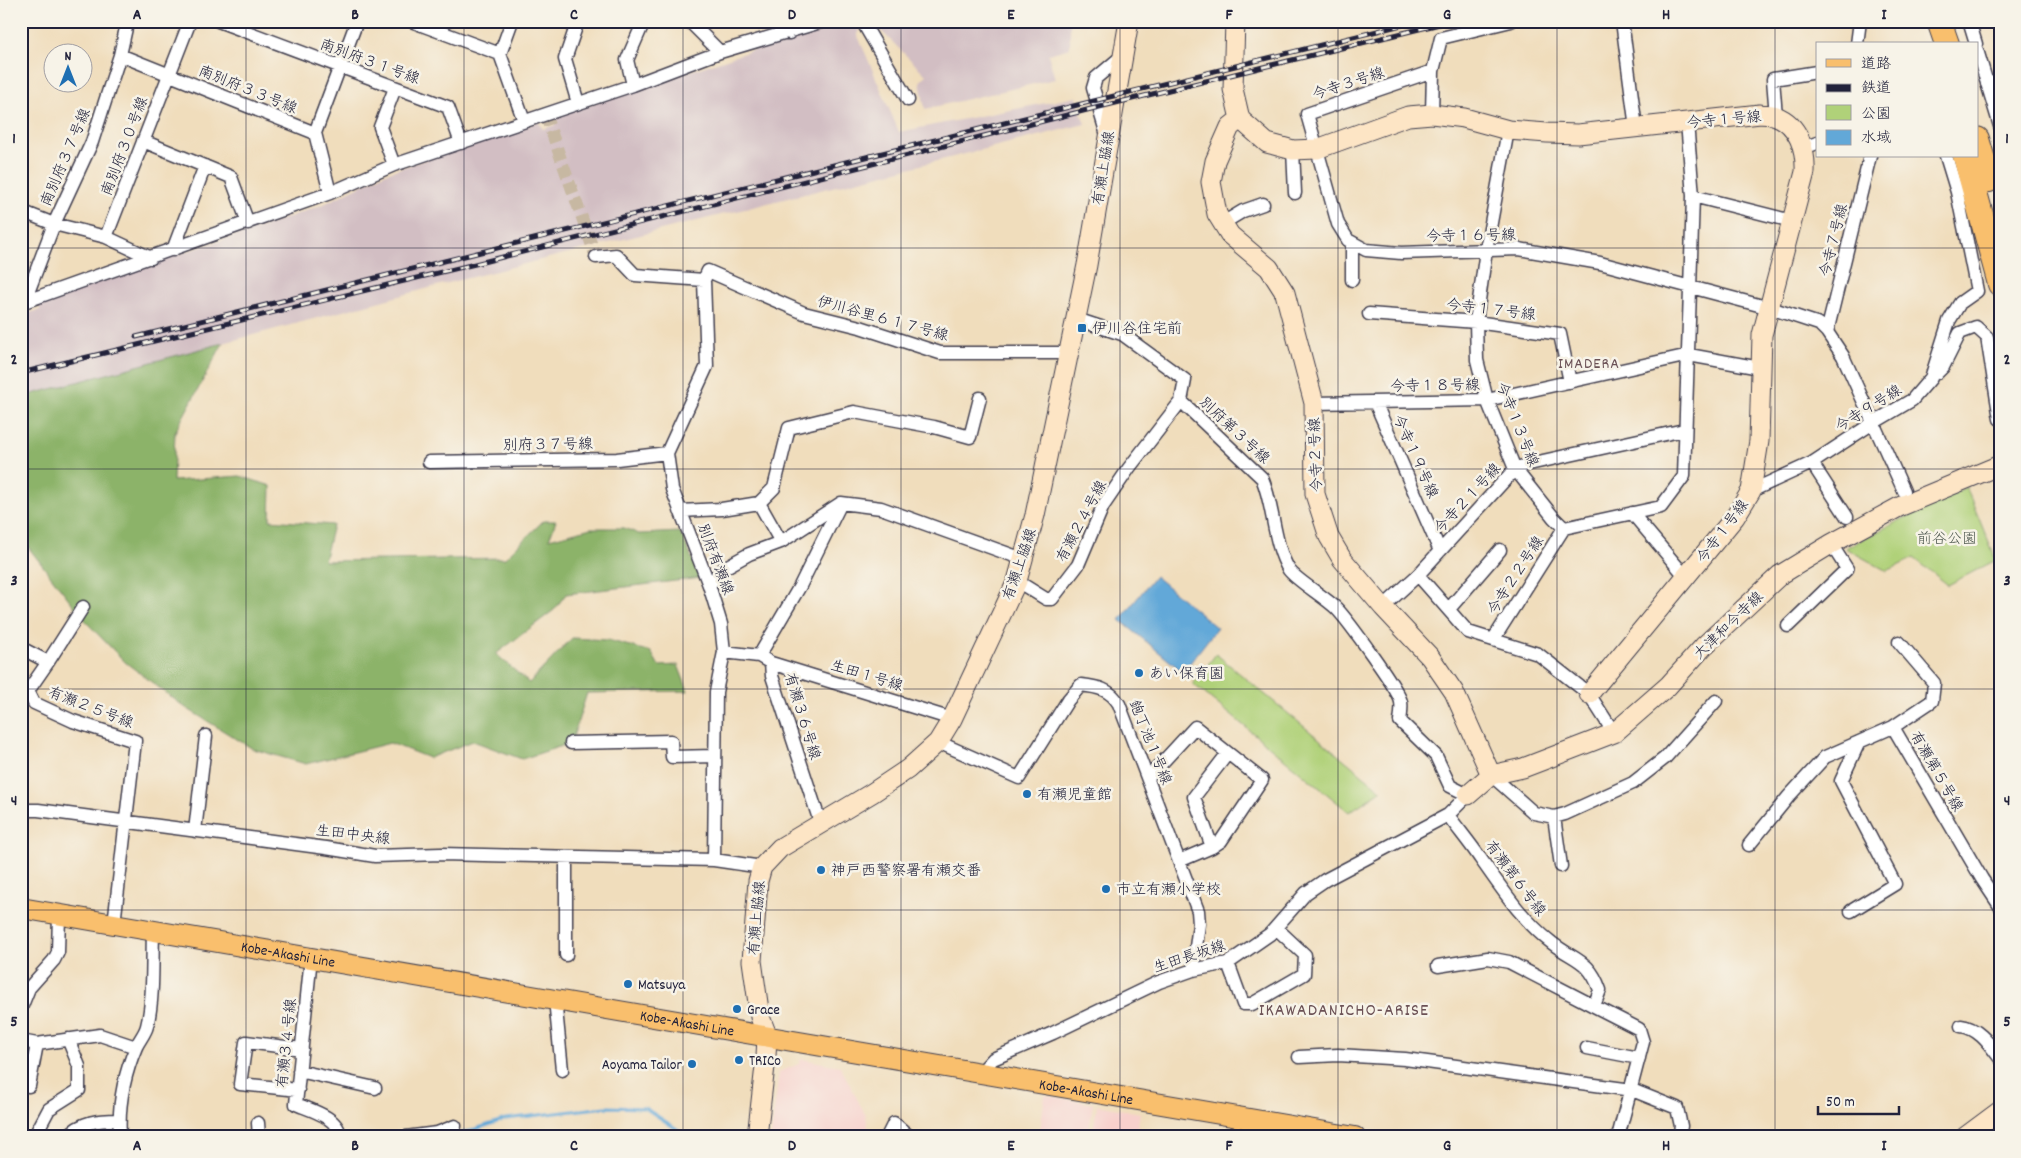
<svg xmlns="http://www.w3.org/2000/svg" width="2021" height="1158" font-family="Dekko,'Klee One',sans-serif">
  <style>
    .built { fill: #f7d0cc }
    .industrial { fill: #d2bec3 }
    .green { fill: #b0d179; stroke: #697a5a }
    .forest { fill: #8cb369; stroke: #576a52 }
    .water { fill: #62a8d8; stroke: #42658a }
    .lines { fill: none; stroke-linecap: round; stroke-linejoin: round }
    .stream { stroke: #62a8d8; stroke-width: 3 }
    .street-tunnel { stroke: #c7b8a2; stroke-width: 12; stroke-dasharray: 12 6; stroke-linecap: butt }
    .street-casing { stroke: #413e4e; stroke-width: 15 }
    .secondary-casing { stroke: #413e4e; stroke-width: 21 }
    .primary-casing { stroke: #413e4e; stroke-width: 22 }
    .highway-casing { stroke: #413e4e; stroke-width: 26 }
    .street { stroke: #fff; stroke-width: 12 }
    .secondary { stroke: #fde5c5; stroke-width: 19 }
    .primary { stroke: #f9bf6d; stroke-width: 20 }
    .highway { stroke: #f9bf6d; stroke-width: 24 }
    .rail-casing { stroke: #22223b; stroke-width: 5 }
    .rail { stroke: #f7f3e8; stroke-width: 3; stroke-dasharray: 9; stroke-linecap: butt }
    .grid { fill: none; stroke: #22223b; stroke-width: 1; stroke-opacity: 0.55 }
    .poi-dot { fill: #1f6fb2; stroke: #f7f3e8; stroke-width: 2 }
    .labels { text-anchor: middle; stroke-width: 5; stroke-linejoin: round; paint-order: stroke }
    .street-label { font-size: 15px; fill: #22223b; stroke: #f7f3e8 }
    .poi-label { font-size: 15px; fill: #22223b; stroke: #f7f3e8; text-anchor: start }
    .park-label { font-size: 15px; fill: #4d574e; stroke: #f7f3e8 }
    .neighbourhood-label { font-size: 16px; letter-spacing: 1px; fill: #6c5256; stroke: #f7f3e8 }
    .quarter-label { font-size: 18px; letter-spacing: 1px; fill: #6c5256; stroke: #f7f3e8 }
    .neatline { fill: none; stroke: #22223b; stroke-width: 2 }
    .grid-label { font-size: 16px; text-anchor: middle; font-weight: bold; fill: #22223b }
  </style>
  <rect width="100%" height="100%" fill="#f7f3e8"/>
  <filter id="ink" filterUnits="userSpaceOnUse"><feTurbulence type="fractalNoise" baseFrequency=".02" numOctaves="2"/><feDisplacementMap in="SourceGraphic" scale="10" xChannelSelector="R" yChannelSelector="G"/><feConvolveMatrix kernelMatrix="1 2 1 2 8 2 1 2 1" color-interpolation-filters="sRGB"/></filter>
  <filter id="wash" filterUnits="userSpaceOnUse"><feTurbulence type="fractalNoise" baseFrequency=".0096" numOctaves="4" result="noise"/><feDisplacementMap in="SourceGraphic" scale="20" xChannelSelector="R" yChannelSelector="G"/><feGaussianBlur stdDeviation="1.12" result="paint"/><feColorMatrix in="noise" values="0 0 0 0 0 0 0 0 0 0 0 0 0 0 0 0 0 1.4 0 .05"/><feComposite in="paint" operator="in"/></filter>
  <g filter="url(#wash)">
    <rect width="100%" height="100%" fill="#f0ddbc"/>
    <path class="built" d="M 801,1059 L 840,1066 L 866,1116 L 870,1137 L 771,1137 L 779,1072 L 799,1064 Z
      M 1045,1095 L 1093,1104 L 1088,1137 L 1039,1137 Z
      M 1097,1105 L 1140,1113 L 1136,1137 L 1092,1137 Z"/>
    <path class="industrial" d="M 871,21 L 1070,21 L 1070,48 L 1048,54 L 1055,79 L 925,109 L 920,82 L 926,75 Z
      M 837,22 L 859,26 L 858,36 L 899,132 L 1076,97 L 1085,124 L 448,283 L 21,397 L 21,315 L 40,310 L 39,299 L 260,228 L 324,204 L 386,173 L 538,122 L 543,129 L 555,125 L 553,117 Z"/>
    <path class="green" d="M 1966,487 L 1996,560 L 1948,585 L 1914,558 L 1887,571 L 1845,548 Z
      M 1216,654 L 1381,790 L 1381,791 L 1349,812 L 1193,684 Z"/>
    <path class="forest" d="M 223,343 L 175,432 L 173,481 L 240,476 L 271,486 L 270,520 L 333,525 L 324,561 L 505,558 L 543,521 L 556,521 L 549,539 L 591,528 L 624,528 L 639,534 L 680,532 L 701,578 L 566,594 L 554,610 L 496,654 L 529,683 L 572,638 L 608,640 L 651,652 L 659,666 L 678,665 L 688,691 L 587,693 L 571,743 L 522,759 L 473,741 L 429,758 L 390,743 L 306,764 L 253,749 L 186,708 L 125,662 L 89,625 L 21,538 L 21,397 Z"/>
    <path class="water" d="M 1155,576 L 1217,628 L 1183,672 L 1120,620 Z"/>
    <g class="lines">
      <path class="stream" d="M 451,1137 L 506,1119 L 606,1107 L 645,1108 L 689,1137"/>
    </g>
  </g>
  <g filter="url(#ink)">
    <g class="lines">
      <path class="street-tunnel" d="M 545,114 L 596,257"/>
      <defs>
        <path id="street" d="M 218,21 L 448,107 L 461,143
          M 411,21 L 500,54 L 524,121
          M 689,21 L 720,52
          M 775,21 L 789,33
          M 862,21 L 908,100
          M 1622,21 L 1636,128
          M 1969,21 L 1976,44
          M 1857,44 L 1860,21
          M 1977,50 L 2000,126
          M 500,54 L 512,21
          M 120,55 L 315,133
          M 1433,71 L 1307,114 L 1338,224 L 1348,240 L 1366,250 L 1401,253 L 1519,249 L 1600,263 L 1770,308 L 1819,324 L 1827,332 L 1843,356 L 1904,491
          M 1987,84 L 2000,80
          M 633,85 L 627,60 L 644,21
          M 578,103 L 565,59 L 578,21
          M 1432,114 L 1433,71 L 1441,38 L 1511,21
          M 1776,116 L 1773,79 L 1817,72
          M 1508,130 L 1486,250 L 1476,322 L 1477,360 L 1487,400 L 1515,469 L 1554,518 L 1564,528 L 1661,507 L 1684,476 L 1693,196 L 1687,122
          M 1107,135 L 1093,88 L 1096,78 L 1122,56
          M 143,141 L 231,177 L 248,223
          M 1803,148 L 1817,143
          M 1293,150 L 1295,193
          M 394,165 L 380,127 L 395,88
          M 330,193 L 315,133 L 357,21
          M 1693,196 L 1792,221
          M 21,211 L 54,224 L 106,237
          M 1223,223 L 1243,211 L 1263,204
          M 173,250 L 205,166
          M 596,257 L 616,255 L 635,275 L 704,280
          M 151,258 L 106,237 L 190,21
          M 1352,280 L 1352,243
          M 21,303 L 330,193 L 394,165 L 633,85 L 720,52 L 824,21
          M 24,303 L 54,224 L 92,142 L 120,55 L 126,28 L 130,21
          M 1369,314 L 1476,322 L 1560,334 L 1570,382
          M 1827,332 L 1870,156
          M 1937,373 L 1943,367 L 1960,333 L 1976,327 L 1987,337 L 2000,419
          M 1375,402 L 1440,551
          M 1314,403 L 1487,400 L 1689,355 L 1760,368
          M 429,462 L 617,459 L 667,453
          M 1812,463 L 1847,517
          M 1751,491 L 1812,463 L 1873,423 L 1912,400 L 1931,378 L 1949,321 L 1960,303 L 1977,291 L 1957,192 L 1946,156
          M 759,503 L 781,542
          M 680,511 L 722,509 L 759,503 L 774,488 L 789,428 L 854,412 L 934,427 L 970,437 L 980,398
          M 1632,513 L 1686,577
          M 1418,575 L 1468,632 L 1538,654 L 1589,694 L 1614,733
          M 1017,581 L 1046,599 L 1052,599 L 1078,565 L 1103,506 L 1129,468 L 1181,401
          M 709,585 L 724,568 L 749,554 L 781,542 L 841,503 L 881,508 L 1023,559
          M 1383,607 L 1418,575 L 1515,469 L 1529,464 L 1684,430
          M 1449,609 L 1500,550
          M 1788,626 L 1847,569 L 1831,544
          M 1493,640 L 1564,528
          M 1899,642 L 1934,683 L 1932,701 L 1893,727 L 1982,879 L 2000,906
          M 21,648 L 48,662 L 28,691 L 34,703 L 73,721 L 135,741 L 114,924
          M 724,652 L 759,656 L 771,663 L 772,676 L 821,825
          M 759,656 L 800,586 L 841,503
          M 48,662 L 83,607
          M 771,663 L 952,719
          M 938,742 L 1019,778 L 1068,700 L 1081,685 C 1098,687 1110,689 1119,704 L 1198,911 L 1199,924 L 1193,970
          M 571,743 L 671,741 L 672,757 L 714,756
          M 1491,775 L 1534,813 L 1554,817 L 1565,814 L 1633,783 L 1665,758 L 1716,701
          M 1148,778 L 1195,727 L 1262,780 L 1221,841 L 1212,847 L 1179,861
          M 21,810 L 38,810 L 326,848 L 375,856 L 441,854 L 714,860 L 762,867
          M 1448,815 C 1458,829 1470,843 1480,858 C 1502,889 1522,920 1552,943 C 1575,961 1589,959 1600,990 L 1594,1006 L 1639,1029 L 1643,1042 L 1618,1137
          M 1554,817 L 1561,866
          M 195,831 L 206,736
          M 1749,845 L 1789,796 L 1825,757 L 1893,727
          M 1212,847 L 1194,797 L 1228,753
          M 714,860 L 716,692 L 724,652 L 721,624 L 709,585 L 672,489 L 667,453 L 707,366 L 704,280 L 708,271 L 804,313 L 860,327 L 940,353 L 1068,353
          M 1851,911 L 1895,884 L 1841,781 L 1859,742
          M 566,955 L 566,857
          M 311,957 L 296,1104 C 310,1110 339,1117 340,1137
          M 1228,963 L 1243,1004 L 1252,1004 L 1304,974 L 1305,955 L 1276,928
          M 1438,966 L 1488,958 L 1509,962 L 1594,1006
          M 555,999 L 562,1070
          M 21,1008 L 29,988 L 54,960 L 58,952 L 59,915
          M 1961,1026 C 1979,1028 1990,1045 2000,1058
          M 21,1041 L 37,1044 L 100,1035 L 136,1047
          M 1587,1048 L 1639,1058
          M 1299,1057 L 1338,1055 L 1405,1059 L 1632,1090 L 1677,1108 L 1681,1126 L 1679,1137
          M 299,1071 L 375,1088
          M 979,1074 L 993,1059 L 1053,1033 L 1159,982 L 1193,970 L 1228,963 L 1270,934 L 1306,893 L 1325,880 L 1448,815 L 1468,795 L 1450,786 L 1436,756 L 1400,721 C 1401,715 1402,708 1401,702 C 1399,690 1347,619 1336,608 C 1325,597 1296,580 1289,570 C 1273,544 1274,506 1262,478 L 1181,401 L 1185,380 L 1122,334 L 1076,319
          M 21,1085 L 29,1086 L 37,1044
          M 298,1090 L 240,1084 L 246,1042 L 302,1049
          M 258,1123 L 259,1137
          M 34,1137 L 49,1109 L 79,1090 L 79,1066 L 68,1039
          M 67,1137 C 81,1121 99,1120 119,1120
          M 120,1137 C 118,1106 124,1075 136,1047 C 139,1040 145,1034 147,1026 C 154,999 152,959 153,931
          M 406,1137 L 437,1133 L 455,1126
          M 887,1137 L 894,1123 L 910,1137"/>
        <path id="secondary" d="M 1235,21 L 1233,89 L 1240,119 L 1267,143 L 1293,150 L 1317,149 L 1408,116 L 1432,114 L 1464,118 L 1508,130 L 1547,133 L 1578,134 L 1760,114 C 1765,115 1772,114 1776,116 C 1799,125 1806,150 1805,172 L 1762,335 L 1759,441 L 1751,491 L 1735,517 L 1589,694
          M 1240,119 L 1230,127 L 1215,161 L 1211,182 L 1217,214 L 1230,235 L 1269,268 L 1285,293 L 1314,403 L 1315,494 L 1329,537 L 1342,559 L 1383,607 L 1430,657 L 1454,692 L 1491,775
          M 1468,795 L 1491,775 L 1523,768 L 1614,733 L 1668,686 L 1704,646 L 1780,575 L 1831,544 L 1899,507 L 2000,465
          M 757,1137 L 766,1057 L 767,1035 L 760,1017 L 752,961 L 758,881 L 762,867 L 780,848 L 872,793 L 908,769 L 938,742 L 952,719 L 1017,581 L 1035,515 L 1087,265 L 1129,21
          M 1965,1137 L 2000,1111"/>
        <g id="primary">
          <path id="s1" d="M 21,908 C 466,984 910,1062 1355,1137"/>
        </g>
        <path id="highway" d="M 1939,21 L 1947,44
          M 1977,139 L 1989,180
          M 1965,156 L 2000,284"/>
      </defs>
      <use href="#street" class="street-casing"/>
      <use href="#secondary" class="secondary-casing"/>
      <use href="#primary" class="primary-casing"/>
      <use href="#highway" class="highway-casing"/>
      <use href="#street" class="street"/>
      <use href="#secondary" class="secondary"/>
      <use href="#primary" class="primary"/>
      <use href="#highway" class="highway"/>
      <defs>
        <path id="rail" d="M 136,337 L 1418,21
          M 21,373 L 475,264 L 1087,110 L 1452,21"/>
      </defs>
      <use href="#rail" class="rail-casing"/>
      <use href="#rail" class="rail"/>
    </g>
  </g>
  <path class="grid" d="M 246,21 L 246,1137M 464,21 L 464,1137M 683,21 L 683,1137M 901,21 L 901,1137M 1120,21 L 1120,1137M 1338,21 L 1338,1137M 1557,21 L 1557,1137M 1775,21 L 1775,1137M 21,248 L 2000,248M 21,469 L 2000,469M 21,689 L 2000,689M 21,910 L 2000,910"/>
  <g class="poi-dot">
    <rect x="1077" y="323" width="10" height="10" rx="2.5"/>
    <circle cx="1139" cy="673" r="5"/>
    <circle cx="1027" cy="794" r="5"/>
    <circle cx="821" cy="870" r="5"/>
    <circle cx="1106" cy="889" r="5"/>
    <circle cx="628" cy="984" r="5"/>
    <circle cx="737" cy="1009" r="5"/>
    <circle cx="739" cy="1060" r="5"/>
    <circle cx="692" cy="1064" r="5"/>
  </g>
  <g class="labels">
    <g class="street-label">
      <text transform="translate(370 61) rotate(20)" y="5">南別府３１号線</text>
      <text transform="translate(1348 83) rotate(-18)" y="5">今寺３号線</text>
      <text transform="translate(248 89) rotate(22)" y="5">南別府３３号線</text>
      <text transform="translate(1724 119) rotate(-5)" y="5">今寺１号線</text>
      <text transform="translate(124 146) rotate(-69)" y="5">南別府３０号線</text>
      <text transform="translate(65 157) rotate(-67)" y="5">南別府３７号線</text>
      <text transform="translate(1103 168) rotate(-81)" y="5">有瀬上脇線</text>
      <text transform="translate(1471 235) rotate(-1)" y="5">今寺１６号線</text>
      <text transform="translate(1833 240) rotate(-76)" y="5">今寺７号線</text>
      <text transform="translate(1491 309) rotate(7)" y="5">今寺１７号線</text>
      <text transform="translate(883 318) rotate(15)" y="5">伊川谷里６１７号線</text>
      <text transform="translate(1435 385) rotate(-1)" y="5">今寺１８号線</text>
      <text transform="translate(1868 408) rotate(-32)" y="5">今寺９号線</text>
      <text transform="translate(1518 424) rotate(68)" y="5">今寺１３号線</text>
      <text transform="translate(1235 430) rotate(43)" y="5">別府第３号線</text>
      <text transform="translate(548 444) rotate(-1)" y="5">別府３７号線</text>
      <text transform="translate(1315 455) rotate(-92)" y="5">今寺２号線</text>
      <text transform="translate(1416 456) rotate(66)" y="5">今寺１９号線</text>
      <text transform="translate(1467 498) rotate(-47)" y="5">今寺２１号線</text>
      <text transform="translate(1081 521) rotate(-62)" y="5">有瀬２４号線</text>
      <text transform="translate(1722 531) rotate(-53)" y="5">今寺１号線</text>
      <text transform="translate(716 559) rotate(69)" y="5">別府有瀬線</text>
      <text transform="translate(1019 564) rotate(-71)" y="5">有瀬上脇線</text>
      <text transform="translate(1515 575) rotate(-57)" y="5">今寺２２号線</text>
      <text transform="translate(1728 625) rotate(-44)" y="5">大津和今寺線</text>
      <text transform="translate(867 675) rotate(17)" y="5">生田１号線</text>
      <text transform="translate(91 707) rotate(21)" y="5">有瀬２５号線</text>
      <text transform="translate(803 716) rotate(73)" y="5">有瀬３６号線</text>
      <text transform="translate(1151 742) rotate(68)" y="5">鉋丁池１号線</text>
      <text transform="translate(1937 771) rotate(60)" y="5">有瀬第５号線</text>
      <text transform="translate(353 834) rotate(7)" y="5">生田中央線</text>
      <text transform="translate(1516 878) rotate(53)" y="5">有瀬第６号線</text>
      <text transform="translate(756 918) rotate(-85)" y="5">有瀬上脇線</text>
      <text dy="5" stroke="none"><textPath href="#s1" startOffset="271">Kobe-Akashi Line</textPath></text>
      <text transform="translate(1189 956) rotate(-18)" y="5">生田長坂線</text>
      <text dy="5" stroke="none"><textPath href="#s1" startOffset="676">Kobe-Akashi Line</textPath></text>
      <text transform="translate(286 1043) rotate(-84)" y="5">有瀬３４号線</text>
      <text dy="5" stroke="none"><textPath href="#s1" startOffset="1081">Kobe-Akashi Line</textPath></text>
    </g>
    <g class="poi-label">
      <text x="1092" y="333">伊川谷住宅前</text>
      <text x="1149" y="678">あい保育園</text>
      <text x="1037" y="799">有瀬児童館</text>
      <text x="831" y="875">神戸西警察署有瀬交番</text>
      <text x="1116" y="894">市立有瀬小学校</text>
      <text x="638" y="989">Matsuya</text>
      <text x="747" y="1014">Grace</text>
      <text x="749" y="1065">TRICo</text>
      <text x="682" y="1069" text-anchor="end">Aoyama Tailor</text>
    </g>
    <g class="park-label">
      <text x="1947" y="543">前谷公園</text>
    </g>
    <g class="neighbourhood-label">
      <text x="1589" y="368">IMADERA</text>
    </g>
    <g class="quarter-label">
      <text x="1344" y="1015">IKAWADANICHO-ARISE</text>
    </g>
  </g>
  <rect width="2021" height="1158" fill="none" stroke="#f7f3e8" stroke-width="55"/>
  <rect x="1816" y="42" width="162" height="115" fill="#f7f3e8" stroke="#a29fa3"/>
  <rect x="1826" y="59" width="25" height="8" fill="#f9bf6d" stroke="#a29fa3"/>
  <text x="1861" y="68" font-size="15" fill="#22223b">道路</text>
  <rect x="1826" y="84" width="25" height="8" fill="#22223b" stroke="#a29fa3"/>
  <text x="1861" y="92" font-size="15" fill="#22223b">鉄道</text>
  <rect x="1826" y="105" width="25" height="15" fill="#b0d179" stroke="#a29fa3"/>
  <text x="1861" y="118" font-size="15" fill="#22223b">公園</text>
  <rect x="1826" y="130" width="25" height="15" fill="#62a8d8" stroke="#a29fa3"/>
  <text x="1861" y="142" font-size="15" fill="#22223b">水域</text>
  <g transform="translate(68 68)"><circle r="24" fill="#f7f3e8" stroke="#a29fa3"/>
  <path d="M0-4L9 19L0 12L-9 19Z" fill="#1f6fb2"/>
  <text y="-8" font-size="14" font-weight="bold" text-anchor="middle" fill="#22223b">N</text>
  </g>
  <path d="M1818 1106v8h81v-8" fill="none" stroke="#22223b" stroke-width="2.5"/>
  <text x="1826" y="1106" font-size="15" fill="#22223b" stroke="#f7f3e8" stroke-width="4" paint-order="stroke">50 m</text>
  <rect x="28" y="28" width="1966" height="1102" class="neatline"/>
  <g class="grid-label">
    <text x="137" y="19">A</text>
    <text x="355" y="19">B</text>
    <text x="574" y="19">C</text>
    <text x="792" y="19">D</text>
    <text x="1011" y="19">E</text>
    <text x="1229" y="19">F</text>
    <text x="1447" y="19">G</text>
    <text x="1666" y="19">H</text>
    <text x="1884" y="19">I</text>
    <text x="14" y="143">1</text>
    <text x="2007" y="143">1</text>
    <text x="14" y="364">2</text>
    <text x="2007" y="364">2</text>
    <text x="14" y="585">3</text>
    <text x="2007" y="585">3</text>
    <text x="14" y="805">4</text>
    <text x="2007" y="805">4</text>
    <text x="14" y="1026">5</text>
    <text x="2007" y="1026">5</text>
    <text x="137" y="1150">A</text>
    <text x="355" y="1150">B</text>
    <text x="574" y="1150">C</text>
    <text x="792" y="1150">D</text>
    <text x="1011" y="1150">E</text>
    <text x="1229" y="1150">F</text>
    <text x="1447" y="1150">G</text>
    <text x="1666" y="1150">H</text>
    <text x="1884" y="1150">I</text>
  </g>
</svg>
